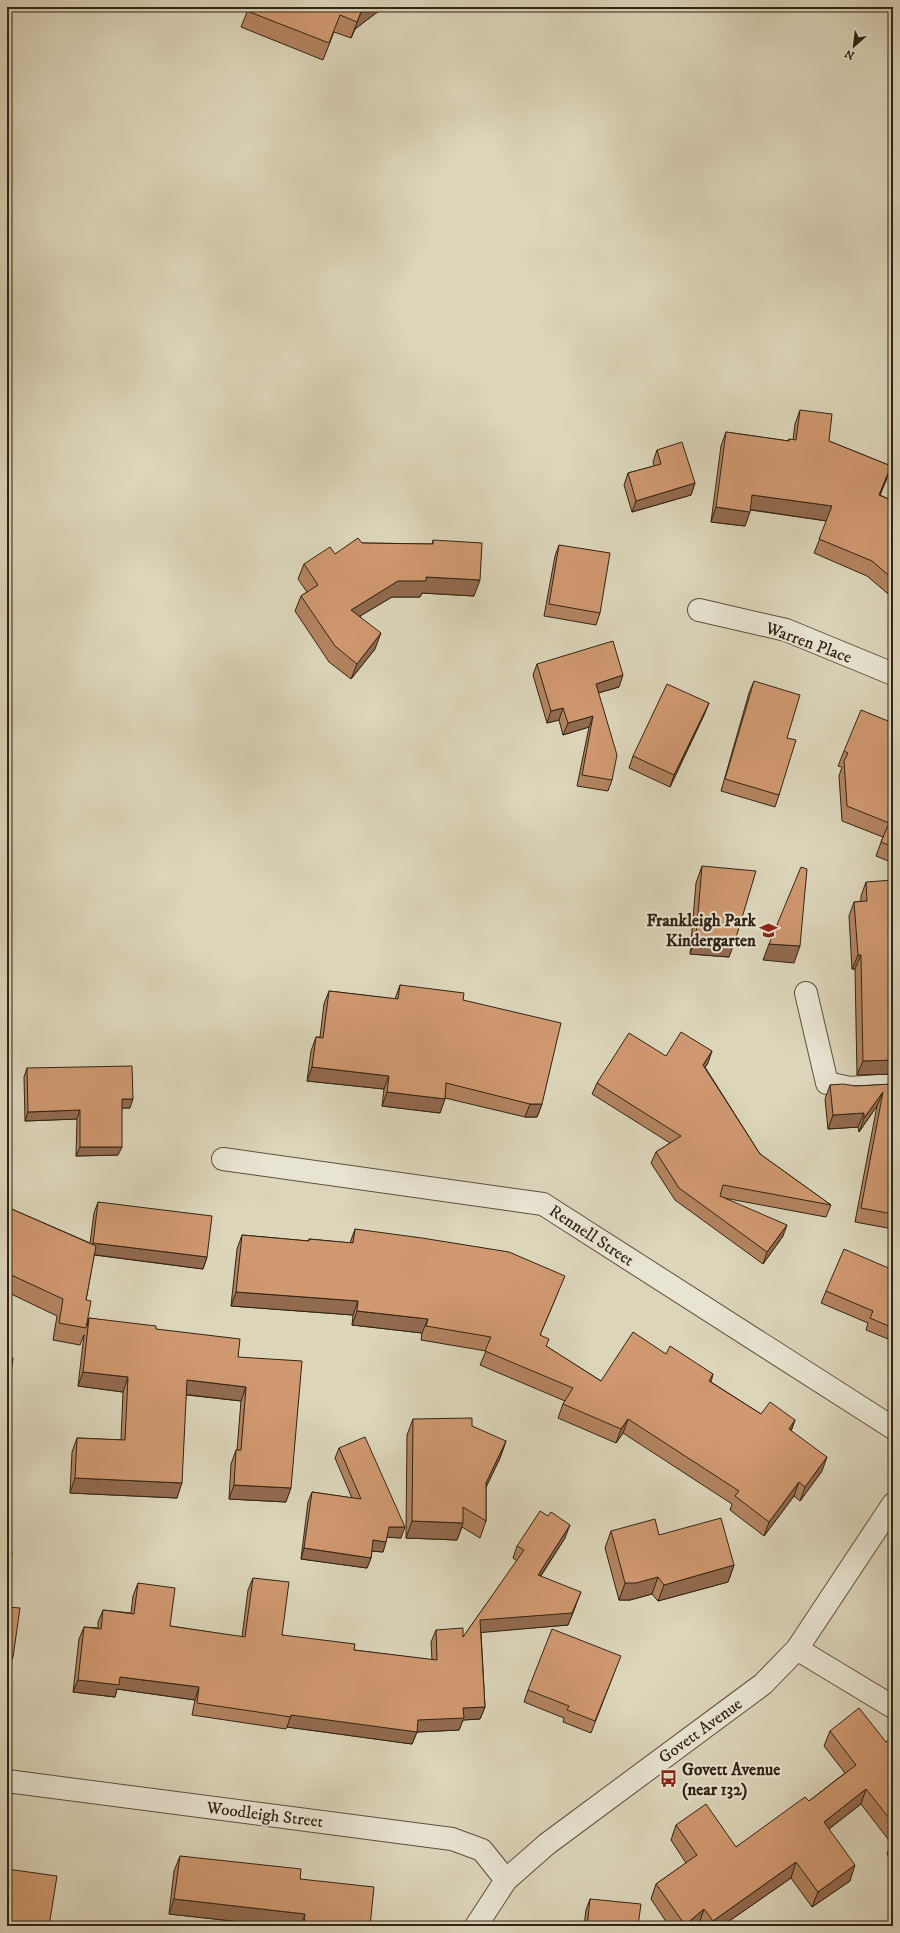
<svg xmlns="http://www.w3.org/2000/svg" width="900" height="1933" font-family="'IM FELL DW Pica',serif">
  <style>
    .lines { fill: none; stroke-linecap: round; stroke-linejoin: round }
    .minor-casing { stroke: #5c503e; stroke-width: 24 }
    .minor { stroke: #e8e4d2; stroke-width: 22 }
    .wall { fill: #b38360; stroke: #312414 }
    .shaded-wall { fill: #926a4e; stroke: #312414 }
    .building { fill: #d09870; stroke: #312414 }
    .labels { text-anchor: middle; stroke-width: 4; stroke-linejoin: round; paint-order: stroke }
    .street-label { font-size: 17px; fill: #312414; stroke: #e8e4d2 }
    .poi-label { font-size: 17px; font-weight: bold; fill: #312414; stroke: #e8e4d2; text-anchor: end }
  </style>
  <rect width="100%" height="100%" fill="#dcd5ba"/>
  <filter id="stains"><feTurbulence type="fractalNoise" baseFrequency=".005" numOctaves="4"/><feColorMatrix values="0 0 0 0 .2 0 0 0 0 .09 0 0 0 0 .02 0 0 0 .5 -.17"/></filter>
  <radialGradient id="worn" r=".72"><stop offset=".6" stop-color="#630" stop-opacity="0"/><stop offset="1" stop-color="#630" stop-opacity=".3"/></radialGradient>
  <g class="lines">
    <defs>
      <path id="minor" d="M 699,610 L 786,630 L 893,674
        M 806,993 L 827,1083 L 850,1088 L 893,1085
        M 223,1159 L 543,1204 L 893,1428
        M 797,1649 L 893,1707
        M 7,1781 L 452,1839 L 482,1850 L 506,1880
        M 476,1926 L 506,1880 L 547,1844 L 763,1684 L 797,1649 L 893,1504"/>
    </defs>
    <use href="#minor" class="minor-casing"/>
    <use href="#minor" class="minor"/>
  </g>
  <path class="wall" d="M 249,7 L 384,7 L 355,29 L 351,38 L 334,32 L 323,60 L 241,27 Z
    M 800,410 L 829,441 L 891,466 L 880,495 L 893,501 L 893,598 L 867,576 L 814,553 L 827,521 L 750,510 L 745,526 L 711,522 L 721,446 L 726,432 L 788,441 L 789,439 L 793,440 L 795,424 Z
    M 657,450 L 695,483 L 691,495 L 632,512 L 624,485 L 628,473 L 654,466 L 653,462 Z
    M 433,540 L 474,596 L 422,593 L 420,597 L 392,597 L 360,616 L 375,649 L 351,679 L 329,662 L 295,611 L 301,596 L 307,592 L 298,579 L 304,564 L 335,554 L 362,543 L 432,544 Z
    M 559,545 L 600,613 L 596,625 L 544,616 L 555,556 Z
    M 537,664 L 619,687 L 598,693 L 612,780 L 608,791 L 577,786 L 589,727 L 563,735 L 559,720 L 547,723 L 533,675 Z
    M 754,681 L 787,738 L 779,795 L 775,807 L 721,791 L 749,693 Z
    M 709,703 L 704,715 L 670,787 L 629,768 L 633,756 Z
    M 893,723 L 893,863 L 876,856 L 883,837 L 842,821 L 839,776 L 842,767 L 838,766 L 844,751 Z
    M 702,866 L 729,957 L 690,954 L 696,883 Z
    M 866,882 L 893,1074 L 857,1075 L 855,969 L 852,969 L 849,916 L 854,902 L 861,901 L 861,896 Z
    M 400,985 L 463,1000 L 542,1104 L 537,1117 L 525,1117 L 445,1098 L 440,1113 L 382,1106 L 384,1089 L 307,1081 L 311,1051 L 316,1037 L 320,1037 L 324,1004 L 329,991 L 395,999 Z
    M 666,1056 L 708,1063 L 705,1067 L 760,1154 L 831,1205 L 826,1217 L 724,1198 L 783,1236 L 763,1264 L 675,1200 L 651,1163 L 656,1152 L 670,1143 L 592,1094 L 597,1083 Z
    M 27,1068 L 130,1108 L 122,1108 L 118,1155 L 76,1156 L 77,1119 L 25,1121 L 24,1077 Z
    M 893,1084 L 893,1229 L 855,1222 L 877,1106 L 859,1132 L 858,1127 L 828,1129 L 825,1099 L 830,1085 L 856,1086 Z
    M 98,1202 L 207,1257 L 203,1269 L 94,1255 L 86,1300 L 87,1326 L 89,1318 L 156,1329 L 238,1357 L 286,1502 L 229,1499 L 231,1464 L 236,1450 L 237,1450 L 241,1401 L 186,1395 L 177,1498 L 70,1493 L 72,1452 L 77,1438 L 121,1440 L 123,1392 L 78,1386 L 84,1335 L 80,1345 L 53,1340 L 57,1316 L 7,1292 L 7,1207 L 90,1243 L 94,1213 Z
    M 355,1229 L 559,1290 L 540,1335 L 546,1346 L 601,1381 L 666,1354 L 713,1374 L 711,1382 L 761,1414 L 795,1420 L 791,1431 L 822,1471 L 800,1501 L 794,1496 L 764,1536 L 730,1510 L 732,1504 L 623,1433 L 616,1443 L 558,1418 L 563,1404 L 565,1401 L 480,1365 L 486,1351 L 421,1340 L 422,1333 L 352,1325 L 353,1315 L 231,1306 L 237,1249 L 242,1235 L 308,1241 L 309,1239 L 350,1243 Z
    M 893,1270 L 893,1341 L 866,1330 L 868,1323 L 821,1303 L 826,1291 Z
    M 413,1419 L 506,1441 L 500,1458 L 486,1487 L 486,1521 L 480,1538 L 462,1527 L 457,1540 L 406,1538 L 407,1435 Z
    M 339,1448 L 401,1538 L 387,1537 L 383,1552 L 372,1551 L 371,1558 L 367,1568 L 301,1559 L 308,1502 L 312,1492 L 352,1498 L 335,1458 Z
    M 611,1531 L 659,1535 L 734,1565 L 728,1582 L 658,1601 L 652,1594 L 630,1600 L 619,1600 L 605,1548 Z
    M 565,1538 L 541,1576 L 576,1605 L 568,1625 L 481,1632 L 485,1707 L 480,1719 L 463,1720 L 459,1730 L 417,1732 L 412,1744 L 287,1727 L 286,1729 L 192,1715 L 195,1700 L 117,1689 L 115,1697 L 73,1692 L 79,1639 L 84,1627 L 98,1628 L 98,1622 L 103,1610 L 131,1613 L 133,1596 L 138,1583 L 170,1626 L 242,1637 L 248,1590 L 253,1578 L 282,1635 L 354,1650 L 432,1660 L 431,1642 L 436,1630 L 463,1637 L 517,1561 L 513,1558 L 517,1546 Z
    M 616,1668 L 591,1733 L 563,1722 L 564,1718 L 524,1702 L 528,1690 Z
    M 830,1731 L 886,1742 L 893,1738 L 893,1861 L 887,1854 L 891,1843 L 861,1804 L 829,1829 L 850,1881 L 812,1907 L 791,1878 L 722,1926 L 700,1926 L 699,1924 L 697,1926 L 669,1926 L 651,1899 L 656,1884 L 686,1863 L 671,1840 L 676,1825 L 736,1847 L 809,1801 L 845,1773 L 824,1746 Z
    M 180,1856 L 300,1879 L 370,1926 L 278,1926 L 169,1914 L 174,1871 Z
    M 590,1899 L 638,1926 L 584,1926 L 586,1910 Z"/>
  <path class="shaded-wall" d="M 368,7 L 384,7 L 355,29 L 351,38 L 361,12 Z
    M 891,466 L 886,481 L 874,509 L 879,495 Z
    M 695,483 L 691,495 L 632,512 L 636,501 Z
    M 752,495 L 832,506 L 827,521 L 747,509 Z
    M 716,507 L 750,512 L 745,526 L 711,522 Z
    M 426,577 L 480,580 L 474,596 L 422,593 L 420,597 L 392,597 L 345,625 L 351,610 L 398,581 Z
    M 381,633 L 375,649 L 351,679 L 357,664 Z
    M 623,675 L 619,687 L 591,695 L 596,684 Z
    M 709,703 L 704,715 L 670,787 L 674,775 Z
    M 563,708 L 559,720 L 547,723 L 551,711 Z
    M 593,716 L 589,727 L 563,735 L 568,723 Z
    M 696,937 L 735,941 L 729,957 L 690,954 Z
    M 769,944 L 800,946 L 794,963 L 763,960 Z
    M 858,955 L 861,955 L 855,969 L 852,969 Z
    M 712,1051 L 708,1063 L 699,1076 L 703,1065 Z
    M 893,1060 L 893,1074 L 857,1075 L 863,1061 Z
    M 312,1067 L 389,1076 L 384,1089 L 307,1081 Z
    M 387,1092 L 445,1099 L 440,1113 L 382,1106 Z
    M 883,1092 L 877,1106 L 859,1132 L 864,1118 Z
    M 122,1099 L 133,1099 L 130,1108 L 118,1108 Z
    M 530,1104 L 542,1104 L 537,1117 L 525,1117 Z
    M 80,1110 L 77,1119 L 25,1121 L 28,1112 Z
    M 864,1113 L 858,1127 L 828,1129 L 833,1115 Z
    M 80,1147 L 122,1147 L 118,1155 L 76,1156 Z
    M 787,1225 L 783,1236 L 763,1264 L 767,1252 Z
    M 93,1243 L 207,1257 L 203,1269 L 89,1254 Z
    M 236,1292 L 358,1301 L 353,1315 L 231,1306 Z
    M 357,1311 L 428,1319 L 422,1333 L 352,1325 Z
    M 83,1372 L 128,1377 L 123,1392 L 78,1386 Z
    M 187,1380 L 246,1387 L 241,1401 L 182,1394 Z
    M 628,1419 L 623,1433 L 616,1443 L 621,1429 Z
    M 795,1420 L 790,1434 L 789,1429 Z
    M 506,1441 L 500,1458 L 480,1500 L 486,1483 Z
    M 827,1457 L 822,1471 L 800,1501 L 805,1487 Z
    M 75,1478 L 182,1483 L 177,1498 L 70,1493 Z
    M 799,1482 L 794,1496 L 764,1536 L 769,1522 Z
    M 234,1485 L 291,1488 L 286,1502 L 229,1499 Z
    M 412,1521 L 463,1523 L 457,1540 L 406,1538 Z
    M 570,1525 L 565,1538 L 533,1587 L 538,1575 Z
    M 389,1527 L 405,1527 L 401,1538 L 385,1537 Z
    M 373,1540 L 386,1542 L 383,1552 L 370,1551 Z
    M 304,1548 L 371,1558 L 367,1568 L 301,1559 Z
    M 734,1565 L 728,1582 L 658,1601 L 664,1585 Z
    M 658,1577 L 652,1594 L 630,1600 L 619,1600 L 625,1583 Z
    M 581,1592 L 568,1625 L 476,1633 L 480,1620 Z
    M 7,1656 L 13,1657 L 8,1669 L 7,1668 Z
    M 120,1677 L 199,1687 L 195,1700 L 117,1689 L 115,1697 L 73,1692 L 78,1680 Z
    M 485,1707 L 480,1719 L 463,1720 L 459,1730 L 417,1732 L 412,1744 L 287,1727 L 291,1715 Z
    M 866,1789 L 861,1804 L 818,1837 L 824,1822 Z
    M 796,1862 L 791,1878 L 722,1926 L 711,1926 L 713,1921 Z
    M 855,1865 L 850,1881 L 812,1907 L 818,1892 Z
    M 174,1899 L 305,1914 L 301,1926 L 278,1926 L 169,1914 Z
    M 704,1909 L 699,1924 L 697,1926 L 684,1926 L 685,1925 Z
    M 7,1923 L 41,1926 L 7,1926 Z"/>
  <path class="building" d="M 249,7 L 368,7 L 361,12 L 357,22 L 340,15 L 329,43 L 247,11 Z
    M 800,410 L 832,414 L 829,441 L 891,466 L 879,495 L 893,501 L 893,579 L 872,561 L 819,539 L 832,506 L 752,495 L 750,512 L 716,507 L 726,432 L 789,441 L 789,439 L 796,440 Z
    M 682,442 L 695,483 L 636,501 L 628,473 L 661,464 L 657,450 Z
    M 358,538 L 362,543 L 433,544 L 433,540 L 482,543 L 480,580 L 426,577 L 426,581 L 398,581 L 351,610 L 381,633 L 357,664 L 335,646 L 301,596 L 318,585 L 304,564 L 330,547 L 335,554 Z
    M 559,545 L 610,553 L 600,613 L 549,604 Z
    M 613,641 L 623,675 L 596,684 L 617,755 L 612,780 L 582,775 L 593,716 L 568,723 L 563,708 L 551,711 L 537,664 Z
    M 754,681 L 800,695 L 787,738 L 796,740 L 779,795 L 725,779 Z
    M 667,684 L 709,703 L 674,775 L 633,756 Z
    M 861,710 L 893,723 L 893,847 L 881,842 L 889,823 L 847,806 L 844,761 L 848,753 L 844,751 Z
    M 702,866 L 756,871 L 735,941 L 696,937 Z
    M 801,867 L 807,869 L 800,946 L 769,944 Z
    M 893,880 L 893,1060 L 863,1061 L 861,955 L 858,955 L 854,902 L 867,901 L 866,882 Z
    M 400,985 L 464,993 L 463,1000 L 561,1023 L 542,1104 L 530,1104 L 446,1083 L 445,1099 L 387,1092 L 389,1076 L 312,1067 L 316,1037 L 323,1038 L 329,991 L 398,999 Z
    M 681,1032 L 712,1051 L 703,1065 L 760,1154 L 831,1205 L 723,1185 L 720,1196 L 787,1225 L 767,1252 L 679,1188 L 656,1152 L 681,1136 L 597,1083 L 629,1033 L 666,1056 Z
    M 132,1066 L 133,1099 L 122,1099 L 122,1147 L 80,1147 L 80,1110 L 28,1112 L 27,1068 Z
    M 843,1084 L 856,1086 L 893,1084 L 893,1214 L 861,1208 L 883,1092 L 864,1118 L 864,1113 L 833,1115 L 830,1085 Z
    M 98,1202 L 212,1216 L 207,1257 L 93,1243 Z
    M 7,1207 L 96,1246 L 86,1300 L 91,1301 L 86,1328 L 59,1323 L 63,1299 L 7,1273 Z
    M 355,1229 L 422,1238 L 509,1252 L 565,1276 L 540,1335 L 549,1339 L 546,1346 L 601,1381 L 633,1332 L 666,1354 L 670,1346 L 713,1374 L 709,1381 L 761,1414 L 770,1402 L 795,1420 L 789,1429 L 827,1457 L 805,1487 L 799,1482 L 769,1522 L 735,1496 L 739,1491 L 628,1419 L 621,1429 L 563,1404 L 573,1388 L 485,1351 L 491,1337 L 426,1326 L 428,1319 L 357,1311 L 358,1301 L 236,1292 L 242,1235 L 309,1241 L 309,1239 L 353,1243 Z
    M 844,1249 L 893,1270 L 893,1328 L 870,1318 L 873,1311 L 826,1291 Z
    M 89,1318 L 156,1326 L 156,1329 L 240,1339 L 238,1357 L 302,1361 L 291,1488 L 234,1485 L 236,1450 L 241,1450 L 246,1387 L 187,1380 L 182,1483 L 75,1478 L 77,1438 L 125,1440 L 128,1377 L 83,1372 Z
    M 7,1357 L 13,1358 L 7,1405 Z
    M 472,1418 L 472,1426 L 506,1441 L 486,1483 L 486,1521 L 463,1507 L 463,1523 L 412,1521 L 413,1419 Z
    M 365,1437 L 405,1527 L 389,1527 L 386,1542 L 373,1540 L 371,1558 L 304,1548 L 312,1492 L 361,1499 L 339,1448 Z
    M 540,1511 L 548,1516 L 551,1512 L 570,1525 L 538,1575 L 581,1592 L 572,1613 L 480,1620 L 485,1707 L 463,1708 L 464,1718 L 418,1720 L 417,1732 L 291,1715 L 291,1717 L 197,1703 L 199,1687 L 120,1677 L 119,1685 L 78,1680 L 84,1627 L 101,1629 L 103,1610 L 134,1614 L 138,1583 L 175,1588 L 170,1626 L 245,1637 L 253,1578 L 289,1582 L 282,1635 L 355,1644 L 354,1650 L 437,1660 L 436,1630 L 463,1628 L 463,1637 L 524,1550 L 517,1546 Z
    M 721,1518 L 734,1565 L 664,1585 L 658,1577 L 636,1583 L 625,1583 L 611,1531 L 655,1519 L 659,1535 Z
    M 7,1552 L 12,1552 L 7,1593 Z
    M 7,1607 L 20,1608 L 13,1657 L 7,1656 Z
    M 552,1629 L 621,1656 L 595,1721 L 567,1710 L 569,1706 L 528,1690 Z
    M 859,1708 L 886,1742 L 892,1737 L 893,1738 L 893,1823 L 866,1789 L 824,1822 L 855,1865 L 818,1892 L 796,1862 L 713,1921 L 704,1909 L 685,1925 L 656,1884 L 697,1855 L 676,1825 L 706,1804 L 736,1847 L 805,1797 L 809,1801 L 856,1765 L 830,1731 Z
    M 180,1856 L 301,1869 L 300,1879 L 374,1887 L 370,1926 L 312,1926 L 304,1925 L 305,1914 L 174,1899 Z
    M 7,1869 L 57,1876 L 49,1926 L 41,1926 L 7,1923 Z
    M 590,1899 L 641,1904 L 638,1926 L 587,1926 Z"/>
  <defs>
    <symbol id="school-bare" viewBox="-9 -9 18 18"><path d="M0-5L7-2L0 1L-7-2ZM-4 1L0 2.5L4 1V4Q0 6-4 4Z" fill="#8f2418" stroke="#e8e4d2" stroke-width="2.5" paint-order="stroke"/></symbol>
    <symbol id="bus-bare" viewBox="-9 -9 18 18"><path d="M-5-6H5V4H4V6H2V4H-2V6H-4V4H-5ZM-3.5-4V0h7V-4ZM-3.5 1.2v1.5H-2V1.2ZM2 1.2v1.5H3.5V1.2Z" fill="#8f2418" stroke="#e8e4d2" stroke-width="2.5" paint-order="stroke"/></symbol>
  </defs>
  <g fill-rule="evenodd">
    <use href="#school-bare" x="756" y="918" width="25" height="25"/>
    <use href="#bus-bare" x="656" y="1766" width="25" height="25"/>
  </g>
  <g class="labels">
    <g class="street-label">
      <text transform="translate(809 642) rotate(20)" y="6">Warren Place</text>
      <text transform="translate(592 1235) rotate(33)" y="6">Rennell Street</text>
      <text transform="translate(700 1730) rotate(-36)" y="6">Govett Avenue</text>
      <text transform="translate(265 1814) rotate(7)" y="6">Woodleigh Street</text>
    </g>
    <g class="poi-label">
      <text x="756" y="926">Frankleigh Park<tspan x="756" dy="20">Kindergarten</tspan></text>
      <text x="682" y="1775" text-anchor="start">Govett Avenue<tspan x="682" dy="20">(near 132)</tspan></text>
    </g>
  </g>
  <rect width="900" height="1933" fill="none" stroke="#dcd5ba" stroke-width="24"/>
  <rect x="8" y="8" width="884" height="1917" fill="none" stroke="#312414" stroke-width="2"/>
  <rect x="12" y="12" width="876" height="1909" fill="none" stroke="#312414"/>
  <g transform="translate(854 46) rotate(208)" stroke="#e8e4d2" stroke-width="3" paint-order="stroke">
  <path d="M0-3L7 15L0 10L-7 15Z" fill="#312414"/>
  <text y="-6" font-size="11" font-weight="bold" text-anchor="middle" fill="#312414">N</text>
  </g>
  <rect width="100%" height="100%" filter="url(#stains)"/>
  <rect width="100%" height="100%" fill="url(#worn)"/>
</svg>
